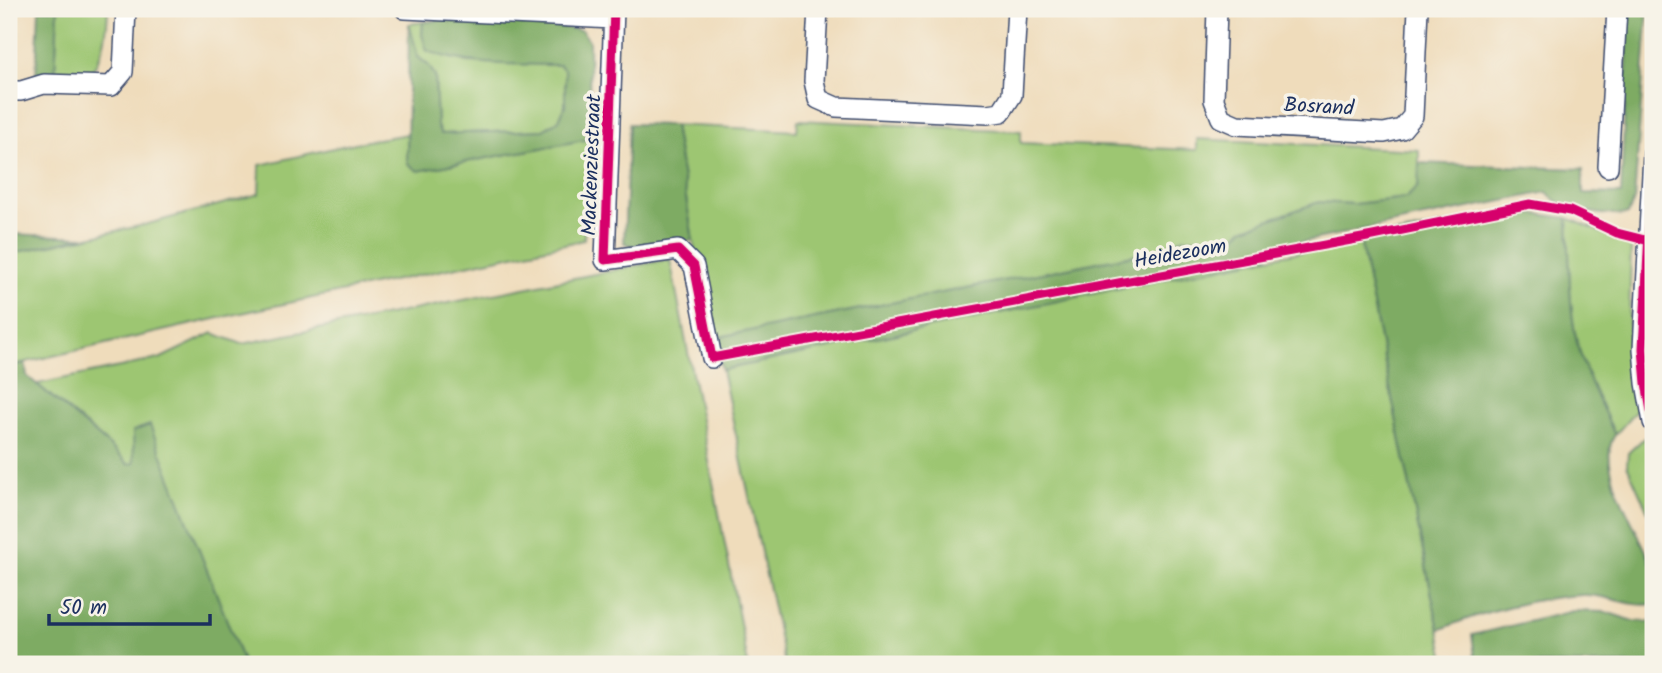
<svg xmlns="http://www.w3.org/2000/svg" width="1662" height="673" font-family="Kalam,sans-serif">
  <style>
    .green { fill: #9dc672; stroke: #5c7a68; stroke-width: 2 }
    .forest { fill: #7eab64; stroke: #4c6d61; stroke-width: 2 }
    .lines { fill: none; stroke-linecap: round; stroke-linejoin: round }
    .street-casing { stroke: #3b496c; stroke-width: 22 }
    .street { stroke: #fff; stroke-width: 19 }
    .cycleway-casing { stroke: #f7f3e8; stroke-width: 13 }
    .cycleway { stroke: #d6006c; stroke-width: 9 }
    .labels { text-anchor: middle; stroke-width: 7; stroke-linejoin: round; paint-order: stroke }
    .street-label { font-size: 21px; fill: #1b2f5e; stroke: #f7f3e8 }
  </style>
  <rect width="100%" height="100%" fill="#f7f3e8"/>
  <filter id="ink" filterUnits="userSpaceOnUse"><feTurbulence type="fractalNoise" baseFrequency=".0143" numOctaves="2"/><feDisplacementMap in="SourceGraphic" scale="14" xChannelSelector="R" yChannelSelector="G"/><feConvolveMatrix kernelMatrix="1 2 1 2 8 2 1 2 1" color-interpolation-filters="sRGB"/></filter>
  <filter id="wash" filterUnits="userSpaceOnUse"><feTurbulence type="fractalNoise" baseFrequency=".00686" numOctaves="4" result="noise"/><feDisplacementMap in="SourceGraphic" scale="28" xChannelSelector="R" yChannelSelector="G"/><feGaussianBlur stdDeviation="1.57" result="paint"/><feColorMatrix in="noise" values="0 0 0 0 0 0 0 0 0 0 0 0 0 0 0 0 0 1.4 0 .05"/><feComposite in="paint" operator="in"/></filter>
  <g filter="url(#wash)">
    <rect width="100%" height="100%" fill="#efdcbb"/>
    <path class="green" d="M 58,9 L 108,9 C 107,32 105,51 92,71 L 76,75 L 55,76 Z
      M 423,22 L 422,35 L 466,62 L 560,65 L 565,71 L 565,106 L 559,120 L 543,130 L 441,134 L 437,126 L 435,76 L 429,66 L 418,57 L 409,24 Z
      M 798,120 L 1021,131 L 1021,143 L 1197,150 L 1197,139 L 1419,150 L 1419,186 L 1406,198 L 1354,204 L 1319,202 L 1234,239 L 1184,238 L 1153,251 L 714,338 L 693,240 L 674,125 L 797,131 Z
      M 408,134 L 407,163 L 418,171 L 590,139 L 584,240 L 237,314 L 9,366 L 9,254 L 144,225 L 259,194 L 260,165 L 355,143 Z
      M 1568,218 L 1631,245 L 1629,328 L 1632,383 L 1637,410 L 1615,435 C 1600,402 1582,369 1575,333 C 1568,296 1570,256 1568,218 Z
      M 1360,240 L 1446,664 L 785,664 L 722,370 L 1162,279 Z
      M 670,259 L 748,664 L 244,664 L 208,576 L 134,464 L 128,464 L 109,445 L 37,384 L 159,359 L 213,333 L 242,344 Z
      M 1644,438 L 1651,438 L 1653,458 L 1653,523 L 1627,465 L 1628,453 Z"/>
    <path class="forest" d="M 39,9 L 58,9 L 55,76 L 36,77 Z
      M 1629,9 L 1648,9 L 1634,201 L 1628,214 C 1603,216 1563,212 1547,192 L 1267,249 L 1268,258 L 722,370 L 714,338 L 1153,251 L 1184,238 L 1234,239 L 1242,229 L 1319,202 L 1354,204 L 1406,198 L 1418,186 L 1419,163 L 1583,169 L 1583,193 L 1621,194 Z
      M 449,19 L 547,25 L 581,30 L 589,40 L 590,139 L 418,171 L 407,163 L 409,24 L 418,57 L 429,66 L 435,76 L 437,126 L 441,134 L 543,130 L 559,120 L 565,106 L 565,71 L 560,65 C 516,64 469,67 427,51 L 422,35 L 423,22 Z
      M 629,124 L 674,125 L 693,240 L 646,250 L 624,243 Z
      M 1520,212 L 1568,218 C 1570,256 1568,296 1575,333 C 1582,369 1600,402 1615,435 C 1593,466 1642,534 1652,566 C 1656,577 1653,592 1653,604 C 1630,608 1607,594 1583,595 C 1538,597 1480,612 1439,630 L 1360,240 Z
      M 9,234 L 85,237 L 9,254 Z
      M 25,363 L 27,376 L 109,445 L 128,464 L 134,463 L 133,431 L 150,425 L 244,664 L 9,664 L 9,366 Z
      M 1573,611 L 1606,612 L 1633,621 L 1653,622 L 1653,664 L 1476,664 L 1472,635 Z"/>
  </g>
  <g filter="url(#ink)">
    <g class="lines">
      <defs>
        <path id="street" d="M 405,9 L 613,19
          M 614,9 L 605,260 L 678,250 L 694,266 L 712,358
          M 818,9 L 814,81 L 818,99 L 836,107 L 988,114 L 1001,112 L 1012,95 L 1017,9
          M 1217,9 L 1214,100 L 1221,118 L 1237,125 L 1384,133 L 1402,129 L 1413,116 L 1418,9
          M 9,91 L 21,91 L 44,84 L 111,86 L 123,72 L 126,9
          M 1653,154 L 1643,349 L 1646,383 L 1653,422
          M 1608,167 L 1617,9"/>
      </defs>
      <use href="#street" class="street-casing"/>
      <use href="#street" class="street"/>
      <defs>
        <path id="cycleway" d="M 614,9 L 605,260 L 678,250 L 694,266 L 712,358 L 1373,236 L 1530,204 L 1570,211 L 1617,233 L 1649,241
          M 1653,154 L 1643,349 L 1646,383 L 1653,422"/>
      </defs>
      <use href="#cycleway" class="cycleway-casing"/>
      <use href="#cycleway" class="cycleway"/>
    </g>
  </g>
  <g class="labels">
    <g class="street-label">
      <text transform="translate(1319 106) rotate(3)" y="7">Bosrand</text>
      <text transform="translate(591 165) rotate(-88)" y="7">Mackenziestraat</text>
      <text transform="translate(1180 253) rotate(-10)" y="7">Heidezoom</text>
    </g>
  </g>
  <rect width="1662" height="673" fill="none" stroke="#f7f3e8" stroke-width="35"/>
  <path d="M49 614v10h161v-10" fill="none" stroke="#1b2f5e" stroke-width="3.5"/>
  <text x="60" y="614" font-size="21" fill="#1b2f5e" stroke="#f7f3e8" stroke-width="5" paint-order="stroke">50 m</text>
</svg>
